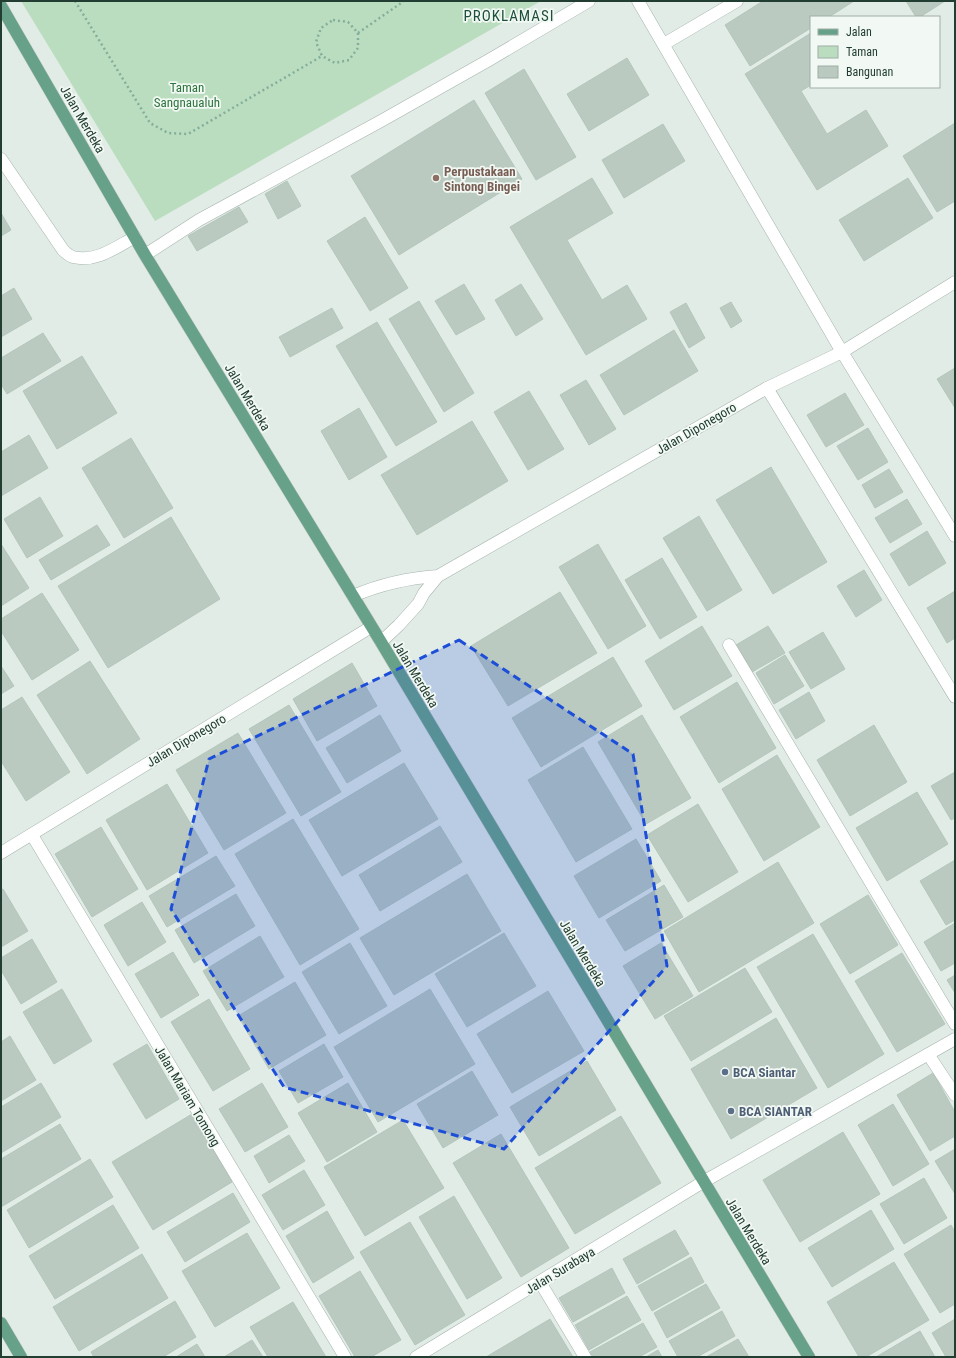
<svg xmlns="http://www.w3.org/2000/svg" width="956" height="1358" font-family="'Roboto Condensed',sans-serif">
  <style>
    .green { fill: #bbddbf }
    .building { fill: #bacac1; stroke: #b4c6bc }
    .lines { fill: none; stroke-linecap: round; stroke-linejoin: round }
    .service-casing { stroke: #a5b4ac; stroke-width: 13 }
    .minor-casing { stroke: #a5b4ac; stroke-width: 13 }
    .tertiary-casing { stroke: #a5b4ac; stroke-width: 13 }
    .primary-casing { stroke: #c1c9c5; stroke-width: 13 }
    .path { stroke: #83af9a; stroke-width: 2.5; stroke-dasharray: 2 3; stroke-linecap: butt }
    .service { stroke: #fff; stroke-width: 12 }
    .minor { stroke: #fff; stroke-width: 12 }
    .tertiary { stroke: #fff; stroke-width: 12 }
    .primary { stroke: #67a189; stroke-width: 12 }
    .marked { fill: #1d4ed8; fill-opacity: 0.2; stroke: #1d4ed8; stroke-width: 3; stroke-dasharray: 8 5; stroke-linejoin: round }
    .education-dot { fill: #8d6e63; stroke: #f2f9f4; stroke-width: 1.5 }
    .service-dot { fill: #5c6f8a; stroke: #f2f9f4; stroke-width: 1.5 }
    .labels { text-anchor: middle; stroke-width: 3.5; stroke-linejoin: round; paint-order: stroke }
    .park-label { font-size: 13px; fill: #2d733d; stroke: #f2f9f4 }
    .street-label { font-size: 13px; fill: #223d31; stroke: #f2f9f4 }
    .education-label { font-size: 13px; font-weight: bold; fill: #785e54; stroke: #f2f9f4; text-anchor: start }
    .service-label { font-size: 13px; font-weight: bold; fill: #4e5e75; stroke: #f2f9f4; text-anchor: start }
    .quarter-label { font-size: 15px; letter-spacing: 1px; fill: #1e4f3b; stroke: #f2f9f4 }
  </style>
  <rect width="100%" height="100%" fill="#e2ece6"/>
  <path class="green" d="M 21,1 L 541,1 L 155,221 Z"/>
  <path class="building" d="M 763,1 L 854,1 L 829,17 L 811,17 L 811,28 L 750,66 L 725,25 Z
    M 906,1 L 945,1 L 920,17 L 916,17 Z
    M 811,33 L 811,85 L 801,91 L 827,134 L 866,110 L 888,146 L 817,190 L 745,74 Z
    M 627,58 L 649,95 L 589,131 L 567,94 Z
    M 524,69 L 576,157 L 536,180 L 485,93 Z
    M 474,100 L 522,179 L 399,255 L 351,176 Z
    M 955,123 L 955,201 L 937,212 L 903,156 Z
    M 663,124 L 685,161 L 624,198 L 602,160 Z
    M 592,178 L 613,213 L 567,240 L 602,300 L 627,285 L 647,319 L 586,355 L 510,227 Z
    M 908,178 L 933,218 L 864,261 L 839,220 Z
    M 287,181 L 301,206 L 278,219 L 265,194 Z
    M 239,207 L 248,222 L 197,251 L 188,236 Z
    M 1,213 L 11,230 L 1,236 Z
    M 365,217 L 408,288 L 370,311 L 327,241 Z
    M 464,284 L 485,319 L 456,335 L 435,301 Z
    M 521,284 L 543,319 L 516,336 L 495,300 Z
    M 14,288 L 32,319 L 1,337 L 1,296 Z
    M 419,301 L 474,393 L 444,412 L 389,319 Z
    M 731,302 L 742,321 L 731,328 L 720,308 Z
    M 686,303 L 705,338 L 689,348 L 670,312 Z
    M 332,308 L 343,328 L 290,357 L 279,337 Z
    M 377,322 L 437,422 L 396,446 L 336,346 Z
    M 674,330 L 698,371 L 624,415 L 600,375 Z
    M 43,333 L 61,361 L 7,394 L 1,384 L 1,358 Z
    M 82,356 L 117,413 L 57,449 L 23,391 Z
    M 955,368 L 955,408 L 937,379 Z
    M 586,380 L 616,429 L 589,445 L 560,395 Z
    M 529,391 L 564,449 L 528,470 L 494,412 Z
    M 845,393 L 864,425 L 826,447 L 807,415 Z
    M 359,408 L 387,457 L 349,480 L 321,431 Z
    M 472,421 L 508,481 L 417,535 L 381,475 Z
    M 868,428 L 888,462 L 858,480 L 837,446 Z
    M 29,435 L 48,468 L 1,496 L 1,452 Z
    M 131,438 L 173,508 L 124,538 L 82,468 Z
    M 771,467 L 827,562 L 773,594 L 716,500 Z
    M 889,469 L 903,492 L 875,508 L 862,485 Z
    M 40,497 L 63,536 L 27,558 L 4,519 Z
    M 907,499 L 922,524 L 890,543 L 875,518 Z
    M 699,516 L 742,590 L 707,611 L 663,538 Z
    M 171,517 L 220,599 L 108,668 L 58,586 Z
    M 97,525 L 110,545 L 51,580 L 39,560 Z
    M 927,531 L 946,563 L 909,586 L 890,554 Z
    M 1,544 L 29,588 L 1,606 Z
    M 598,544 L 646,626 L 608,649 L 559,567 Z
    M 662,558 L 697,617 L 660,639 L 625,580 Z
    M 864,570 L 882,600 L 856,617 L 837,586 Z
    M 955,591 L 955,638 L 947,643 L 927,608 Z
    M 560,592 L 597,653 L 508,706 L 471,646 Z
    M 42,593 L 79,650 L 32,680 L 1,631 L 1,619 Z
    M 702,626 L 732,676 L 674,710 L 645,661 Z
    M 768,626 L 785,653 L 752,672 L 736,645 Z
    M 823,632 L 845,669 L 811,689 L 789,652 Z
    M 785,655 L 804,686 L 774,704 L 756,673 Z
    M 613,657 L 642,706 L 541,767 L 512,718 Z
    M 90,661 L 140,739 L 87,774 L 37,695 Z
    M 352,663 L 377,706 L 317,741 L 293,699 Z
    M 1,666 L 14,686 L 1,694 Z
    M 737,682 L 776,748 L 719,783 L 680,717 Z
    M 809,692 L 825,721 L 796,739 L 779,710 Z
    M 22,697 L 70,772 L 26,801 L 1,761 L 1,710 Z
    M 289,705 L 341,792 L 301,816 L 249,729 Z
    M 380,715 L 401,751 L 347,783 L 326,748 Z
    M 642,715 L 691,798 L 646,824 L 598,742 Z
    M 874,725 L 907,782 L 850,816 L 817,760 Z
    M 238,733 L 286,813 L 224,850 L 176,770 Z
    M 583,747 L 632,829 L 576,862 L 528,780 Z
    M 777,755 L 820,827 L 764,861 L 722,789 Z
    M 404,763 L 438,819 L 342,876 L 309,820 Z
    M 955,772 L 955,818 L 951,820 L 931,786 Z
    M 167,784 L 208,853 L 147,890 L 106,820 Z
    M 917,792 L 948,844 L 887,881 L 856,828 Z
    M 698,804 L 738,872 L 688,902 L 647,835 Z
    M 293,819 L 359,929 L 300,965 L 235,854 Z
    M 440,826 L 462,862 L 380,911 L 359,875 Z
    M 101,827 L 138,889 L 92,917 L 55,854 Z
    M 636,839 L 661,881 L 599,918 L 574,876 Z
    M 216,856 L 235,886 L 167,927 L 149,896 Z
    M 955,860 L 955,920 L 946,925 L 920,881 Z
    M 778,862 L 814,923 L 699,992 L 664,931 Z
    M 467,874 L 501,931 L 394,995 L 360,938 Z
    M 664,885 L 683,917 L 625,951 L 606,920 Z
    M 3,889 L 28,931 L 1,947 L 1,890 Z
    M 236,894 L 255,926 L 194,963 L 175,930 Z
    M 868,895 L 898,945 L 850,974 L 820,924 Z
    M 142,902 L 166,942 L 128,966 L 104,925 Z
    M 955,923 L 955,963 L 941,971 L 924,942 Z
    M 504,933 L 536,986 L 467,1027 L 435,974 Z
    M 813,934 L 884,1054 L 828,1088 L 757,967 Z
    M 260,936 L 284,977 L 227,1011 L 203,971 Z
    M 32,939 L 57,982 L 21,1004 L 1,970 L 1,958 Z
    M 350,943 L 387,1006 L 339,1034 L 302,972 Z
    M 661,943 L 693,996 L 655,1019 L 623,966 Z
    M 173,952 L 199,995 L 161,1018 L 135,974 Z
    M 902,953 L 945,1024 L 897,1052 L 855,981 Z
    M 745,968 L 772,1012 L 691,1061 L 664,1016 Z
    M 955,975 L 955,993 L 947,980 Z
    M 295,982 L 326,1035 L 269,1069 L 238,1016 Z
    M 62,989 L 92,1041 L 54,1064 L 23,1012 Z
    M 430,989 L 475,1064 L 378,1122 L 334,1047 Z
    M 548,991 L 584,1051 L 512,1093 L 477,1034 Z
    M 209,999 L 250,1069 L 213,1091 L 171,1022 Z
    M 776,1018 L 817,1088 L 731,1139 L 691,1069 Z
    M 10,1036 L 36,1080 L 1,1101 L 1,1042 Z
    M 147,1044 L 179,1099 L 146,1119 L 113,1064 Z
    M 324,1044 L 343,1077 L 298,1103 L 279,1071 Z
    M 587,1061 L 616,1110 L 539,1156 L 510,1107 Z
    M 472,1071 L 498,1115 L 443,1148 L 417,1104 Z
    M 933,1073 L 955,1112 L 955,1136 L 930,1151 L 897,1095 Z
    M 41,1083 L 61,1117 L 1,1153 L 1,1107 Z
    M 262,1083 L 288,1127 L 245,1152 L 219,1109 Z
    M 348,1083 L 377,1132 L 327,1162 L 298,1113 Z
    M 893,1104 L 929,1164 L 893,1186 L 858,1125 Z
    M 192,1114 L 232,1182 L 153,1230 L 112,1162 Z
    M 621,1116 L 661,1183 L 575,1234 L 535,1168 Z
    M 403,1120 L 444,1188 L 365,1236 L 324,1167 Z
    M 60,1124 L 81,1159 L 1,1207 L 1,1159 Z
    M 843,1132 L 880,1194 L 800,1242 L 763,1180 Z
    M 501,1134 L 569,1248 L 521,1277 L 453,1163 Z
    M 289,1135 L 305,1161 L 269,1183 L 254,1156 Z
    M 955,1149 L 955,1194 L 935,1161 Z
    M 90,1159 L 113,1197 L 29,1248 L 7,1210 Z
    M 304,1170 L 325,1205 L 283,1230 L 262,1195 Z
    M 924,1178 L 947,1218 L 904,1244 L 880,1204 Z
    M 233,1193 L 250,1222 L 185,1262 L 167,1232 Z
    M 454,1196 L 502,1278 L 467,1299 L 419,1217 Z
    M 113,1205 L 139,1248 L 55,1299 L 29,1256 Z
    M 871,1210 L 894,1249 L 832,1287 L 808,1248 Z
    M 327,1211 L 354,1258 L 313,1283 L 286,1236 Z
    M 410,1222 L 465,1315 L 415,1345 L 360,1252 Z
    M 951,1225 L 955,1232 L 955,1304 L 940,1313 L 904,1254 Z
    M 675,1230 L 689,1254 L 637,1284 L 623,1259 Z
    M 247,1233 L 280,1288 L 215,1327 L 182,1271 Z
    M 142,1254 L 168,1298 L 79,1351 L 53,1307 Z
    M 691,1257 L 704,1282 L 652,1311 L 638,1286 Z
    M 894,1262 L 929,1320 L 866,1357 L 859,1357 L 827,1302 Z
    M 612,1268 L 625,1293 L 573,1322 L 559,1298 Z
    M 360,1271 L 401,1340 L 371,1357 L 355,1357 L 319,1296 Z
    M 706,1284 L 720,1308 L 667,1338 L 654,1313 Z
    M 627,1296 L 641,1320 L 589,1350 L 575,1325 Z
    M 175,1301 L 196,1337 L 163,1357 L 94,1357 L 91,1352 Z
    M 293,1302 L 326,1357 L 268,1357 L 250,1327 Z
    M 722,1311 L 735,1336 L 697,1357 L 678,1357 L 669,1341 Z
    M 550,1319 L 573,1357 L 486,1357 Z
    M 955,1319 L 955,1357 L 946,1357 L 932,1333 Z
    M 643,1323 L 657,1347 L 639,1357 L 593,1357 L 590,1352 Z
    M 920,1331 L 935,1357 L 876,1357 Z
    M 738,1339 L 749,1357 L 706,1357 Z
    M 252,1340 L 263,1357 L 224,1357 Z
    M 197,1344 L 205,1357 L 176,1357 Z
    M 658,1350 L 662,1357 L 646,1357 Z"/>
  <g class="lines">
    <defs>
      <path id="service" d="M 664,44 L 737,1
        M 1,159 L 63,250 C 66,253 70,256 73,257 C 96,263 116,247 135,237
        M 145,255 L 199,220 L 381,121 L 489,60 L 589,1"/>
      <path id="minor" d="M 638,1 L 842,352 L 955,536
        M 767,388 L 955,697
        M 729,645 L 955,1024
        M 32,835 L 345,1357
        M 928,1054 L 955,1095
        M 540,1282 L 585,1357
        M 416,1357 L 703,1182 L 955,1039"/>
      <path id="tertiary" d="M 353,596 C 381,584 408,578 438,576
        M 381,642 L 399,625 L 418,604 L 424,593 L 438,576 L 767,388 L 842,352 L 955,282
        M 1,853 L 371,627"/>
      <path id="primary" d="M 1,6 L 145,255 L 381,642 L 809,1357
        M 1,1323 L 21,1357"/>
    </defs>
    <use href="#service" class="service-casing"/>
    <use href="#minor" class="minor-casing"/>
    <use href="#tertiary" class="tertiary-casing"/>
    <use href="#primary" class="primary-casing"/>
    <path class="path" d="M 75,1 L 150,123 L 168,133 L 188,134 L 322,56
      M 333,20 L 348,22 L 358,33 L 358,48 L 349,60 L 335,63 L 322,56 L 316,42 L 321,28 Z
      M 358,33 L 404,1"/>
    <use href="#service" class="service"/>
    <use href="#minor" class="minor"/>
    <use href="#tertiary" class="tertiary"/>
    <use href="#primary" class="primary"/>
  </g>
  <path class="marked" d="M 459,640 L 633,754 L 667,966 L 504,1149 L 284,1087 L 171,909 L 209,759 Z"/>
  <circle class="education-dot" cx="436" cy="178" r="4"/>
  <g class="service-dot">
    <circle cx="725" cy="1072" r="4"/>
    <circle cx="731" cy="1111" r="4"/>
  </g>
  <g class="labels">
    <g class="park-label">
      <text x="187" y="92">Taman<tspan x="187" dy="15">Sangnaualuh</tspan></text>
    </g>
    <g class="street-label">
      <text transform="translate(83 119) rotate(60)" y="5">Jalan Merdeka</text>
      <text transform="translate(248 397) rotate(59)" y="5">Jalan Merdeka</text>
      <text transform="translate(696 428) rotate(-30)" y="5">Jalan Diponegoro</text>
      <text transform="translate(416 674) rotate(59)" y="5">Jalan Merdeka</text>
      <text transform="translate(186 740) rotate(-31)" y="5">Jalan Diponegoro</text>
      <text transform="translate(583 953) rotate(59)" y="5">Jalan Merdeka</text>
      <text transform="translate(188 1096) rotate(59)" y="5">Jalan Mariam Tomong</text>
      <text transform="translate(749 1231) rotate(59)" y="5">Jalan Merdeka</text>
      <text transform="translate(560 1270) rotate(-31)" y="5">Jalan Surabaya</text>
    </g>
    <g class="education-label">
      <text x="444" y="176">Perpustakaan<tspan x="444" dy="15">Sintong Bingei</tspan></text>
    </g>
    <g class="service-label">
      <text x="733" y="1077">BCA Siantar</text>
      <text x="739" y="1116">BCA SIANTAR</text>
    </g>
    <g class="quarter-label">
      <text x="509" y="21">PROKLAMASI</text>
    </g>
  </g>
  <rect width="956" height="1358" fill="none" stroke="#223d31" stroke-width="4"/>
  <rect x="810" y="16" width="130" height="72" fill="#f2f9f4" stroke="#9faea6"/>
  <rect x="818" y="29" width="20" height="6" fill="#67a189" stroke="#9faea6"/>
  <text x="846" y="36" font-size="12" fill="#223d31">Jalan</text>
  <rect x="818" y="46" width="20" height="12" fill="#bbddbf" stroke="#9faea6"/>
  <text x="846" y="56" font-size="12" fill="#223d31">Taman</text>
  <rect x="818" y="66" width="20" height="12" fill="#bacac1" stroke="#9faea6"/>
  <text x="846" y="76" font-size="12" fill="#223d31">Bangunan</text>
</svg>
